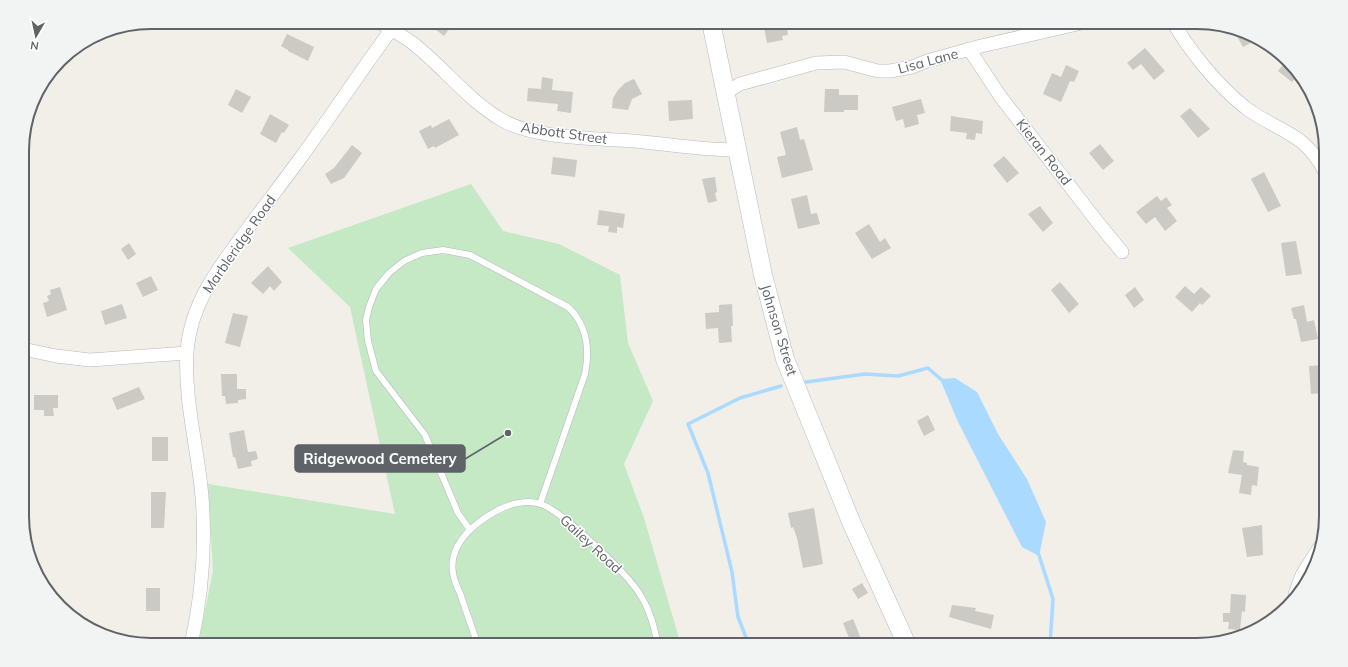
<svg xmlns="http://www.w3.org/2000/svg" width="1348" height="667" font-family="Mulish,sans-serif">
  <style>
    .green { fill: #c5e8c5 }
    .water { fill: #aadaff }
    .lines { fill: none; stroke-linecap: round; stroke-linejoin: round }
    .stream { stroke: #aadaff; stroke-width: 3.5 }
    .building { fill: #cccac5 }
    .lane-casing { stroke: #b5b8bc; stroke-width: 7 }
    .street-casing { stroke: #b5b8bc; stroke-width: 14 }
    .secondary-casing { stroke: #b6babf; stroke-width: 19 }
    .lane { stroke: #fff; stroke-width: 6 }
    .street { stroke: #fff; stroke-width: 13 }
    .secondary { stroke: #fff; stroke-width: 18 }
    .labels { text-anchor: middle; stroke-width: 3; stroke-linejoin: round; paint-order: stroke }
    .street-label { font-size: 14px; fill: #5f6368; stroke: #fff }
    .rim { fill: none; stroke: #5f6368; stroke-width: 2 }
    .leader { fill: none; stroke: #5f6368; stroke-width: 1.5 }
    .callout-dot { fill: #5f6368; stroke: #fff; stroke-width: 1.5 }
    .callout { fill: #5f6368; stroke: #5f6368; stroke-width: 1.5 }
    .callout-label { font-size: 15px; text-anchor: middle; font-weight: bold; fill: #fff }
  </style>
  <rect width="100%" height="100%" fill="#f1efe8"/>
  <path class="green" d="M 471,184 L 503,231 L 559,244 L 620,275 L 628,343 L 653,401 L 624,464 L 644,518 L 681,645 L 198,645 L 213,571 L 208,484 L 395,514 L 350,307 L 288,248 Z"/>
  <path class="water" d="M 955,378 L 977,392 L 998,434 L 1027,479 L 1046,522 L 1039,556 L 1022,547 L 958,422 L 940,379 Z"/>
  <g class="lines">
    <path class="stream" d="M 806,382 L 865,374 L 898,376 L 928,368 L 944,382
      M 1038,552 L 1053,599 L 1050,645
      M 749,645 L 738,617 L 732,572 L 708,473 L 688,424 L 740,398 L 781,386"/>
  </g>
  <path class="building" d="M 426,22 L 440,22 L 449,29 L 444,36 Z
    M 763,22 L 786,22 L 788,35 L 782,36 L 783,40 L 767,43 Z
    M 1234,31 L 1254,35 L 1258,39 L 1243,47 Z
    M 287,34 L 314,47 L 308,61 L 288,51 L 288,50 L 281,46 Z
    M 1145,48 L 1165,71 L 1154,80 L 1141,64 L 1133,70 L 1127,63 Z
    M 1286,61 L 1300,73 L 1292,82 L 1278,71 Z
    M 1066,65 L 1079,71 L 1074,82 L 1070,81 L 1061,102 L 1043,94 L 1052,73 L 1061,77 Z
    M 542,77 L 553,79 L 552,90 L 573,92 L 571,113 L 557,111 L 558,104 L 527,101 L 528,88 L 541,89 Z
    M 634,79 L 642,94 L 632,99 L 628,110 L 612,108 L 613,98 L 618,90 L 625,83 Z
    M 236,89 L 251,97 L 242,113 L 228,105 Z
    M 825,89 L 839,89 L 839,95 L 858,95 L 858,110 L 844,110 L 844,112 L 824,112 Z
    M 921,99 L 925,113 L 917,115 L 919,124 L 905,128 L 903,119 L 896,121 L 892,107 Z
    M 692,100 L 693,119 L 669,121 L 668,101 Z
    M 1190,108 L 1210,129 L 1198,138 L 1180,116 Z
    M 270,114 L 289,125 L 284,133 L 282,132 L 276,143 L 260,134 Z
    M 951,116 L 983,121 L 982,134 L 976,133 L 975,140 L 966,139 L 967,133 L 950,131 Z
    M 449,119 L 459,135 L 435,148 L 434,146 L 428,149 L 419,131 L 431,125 L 432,128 Z
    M 797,127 L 800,140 L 804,139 L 813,170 L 782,178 L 777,157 L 786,155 L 780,132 Z
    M 1100,144 L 1114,161 L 1103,170 L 1089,153 Z
    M 352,145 L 362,153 L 344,178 L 331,184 L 325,174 L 334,168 Z
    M 1004,156 L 1019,173 L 1007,183 L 993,165 Z
    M 553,157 L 577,160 L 575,177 L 551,174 Z
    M 1264,172 L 1281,206 L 1268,212 L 1251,179 Z
    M 715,177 L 717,192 L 715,193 L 717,201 L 708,203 L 702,179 Z
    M 807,195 L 811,214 L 817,213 L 820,224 L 798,229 L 791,199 Z
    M 1157,196 L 1161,201 L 1166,197 L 1172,205 L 1167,208 L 1177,221 L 1165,231 L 1155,217 L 1146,224 L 1136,212 Z
    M 1040,206 L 1053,223 L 1043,232 L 1028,214 Z
    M 599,210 L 625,214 L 623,228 L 617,227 L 617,233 L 608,232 L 609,226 L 597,225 Z
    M 869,224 L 880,242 L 885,238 L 891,248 L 872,259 L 855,233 Z
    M 1296,241 L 1302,274 L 1286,276 L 1281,243 Z
    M 129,243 L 136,254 L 128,260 L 121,249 Z
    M 268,266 L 282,282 L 274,291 L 270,286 L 263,294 L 251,283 Z
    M 151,276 L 158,290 L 143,297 L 136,283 Z
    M 1060,282 L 1079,304 L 1069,313 L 1051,290 Z
    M 1185,286 L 1194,294 L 1201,287 L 1211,296 L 1202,305 L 1200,303 L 1192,312 L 1175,297 Z
    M 60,287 L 67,310 L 47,317 L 43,303 L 49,301 L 47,296 L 51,294 L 50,290 Z
    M 1135,287 L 1144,300 L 1134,308 L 1125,295 Z
    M 122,304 L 127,318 L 105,325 L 101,311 Z
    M 732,304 L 733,326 L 731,326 L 732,342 L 719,343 L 718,328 L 706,329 L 705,313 L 719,312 L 719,305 Z
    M 1304,305 L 1307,322 L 1314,320 L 1318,339 L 1301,342 L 1296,319 L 1294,319 L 1291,308 Z
    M 233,313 L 248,316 L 240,347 L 225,343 Z
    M 1323,365 L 1325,385 L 1322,385 L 1323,393 L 1311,394 L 1309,366 Z
    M 221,374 L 237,374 L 237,389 L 246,389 L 246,399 L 238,400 L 238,403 L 226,404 L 225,396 L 222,396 Z
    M 139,387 L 145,399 L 117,410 L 112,398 Z
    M 34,395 L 58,395 L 58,408 L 53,408 L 54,416 L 44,416 L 44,410 L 34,410 Z
    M 928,415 L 935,430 L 924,436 L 917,421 Z
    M 244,430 L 248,452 L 256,451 L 258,459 L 251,461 L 252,466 L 238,469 L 235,457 L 233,457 L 229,433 Z
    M 152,437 L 168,437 L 168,461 L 152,461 Z
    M 1233,450 L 1244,451 L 1243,462 L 1247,463 L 1247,465 L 1259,467 L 1257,486 L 1252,485 L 1251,495 L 1239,493 L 1242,475 L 1228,473 Z
    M 151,492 L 166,492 L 164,528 L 151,528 Z
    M 814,508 L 823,564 L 803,568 L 797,538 L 793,527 L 791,528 L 788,513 Z
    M 1262,525 L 1263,555 L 1247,557 L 1242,528 Z
    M 862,583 L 868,593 L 858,599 L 852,589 Z
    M 146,588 L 160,588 L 160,611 L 146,611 Z
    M 1231,594 L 1246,595 L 1245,612 L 1242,611 L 1240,630 L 1228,629 L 1229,622 L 1223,622 L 1223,613 L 1230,613 Z
    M 952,605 L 976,608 L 975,611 L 994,615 L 991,629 L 949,617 Z
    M 853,619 L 856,626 L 863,645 L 852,645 L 843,623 Z"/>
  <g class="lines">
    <defs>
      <path id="lane" d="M 470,530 L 458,513 L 425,435 L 376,371 L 368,341 L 366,320 L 369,307 L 376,289 L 389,273 L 404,261 L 422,253 L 443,250 L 470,255 L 568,307 C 587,325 590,349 585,374 L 540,504
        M 478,645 C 472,628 466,611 460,593 C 457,587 454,580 453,573 C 450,555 459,540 472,528 C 489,513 517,496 541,504 C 563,512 629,575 641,596 C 649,609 656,630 657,645"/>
      <path id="street" d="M 379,22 C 390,29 404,36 415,45 C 444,68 469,101 502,120 C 534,139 596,138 633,141 C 668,144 702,150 736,150
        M 1173,22 C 1191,53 1218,86 1246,108 C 1278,132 1304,131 1325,172
        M 969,49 L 1000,96 L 1099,224 L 1122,252
        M 725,93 L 740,84 L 816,63 L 844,62 L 878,71 L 890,71 L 912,67 L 927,61 L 981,46 L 1086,22
        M 23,349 L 56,356 L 90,360 L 187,353
        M 1295,594 L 1302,575 L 1319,548
        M 191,645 C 202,596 206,547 202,497 C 198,449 184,400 187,352 C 190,306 216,271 243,235 C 261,210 280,186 299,160 C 332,115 363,67 397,22"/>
      <path id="secondary" d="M 711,22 L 763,275 L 785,359 L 852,524 L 907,645"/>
    </defs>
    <use href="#lane" class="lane-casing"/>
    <use href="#street" class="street-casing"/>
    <use href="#secondary" class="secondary-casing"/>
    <use href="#lane" class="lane"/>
    <use href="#street" class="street"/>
    <use href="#secondary" class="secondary"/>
  </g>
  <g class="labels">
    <g class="street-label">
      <text transform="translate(928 61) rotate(-15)" y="5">Lisa Lane</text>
      <text transform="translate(564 133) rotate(8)" y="5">Abbott Street</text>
      <text transform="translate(1044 152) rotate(52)" y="5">Kieran Road</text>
      <text transform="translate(239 244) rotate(-55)" y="5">Marbleridge Road</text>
      <text transform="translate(779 330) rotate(73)" y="5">Johnson Street</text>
      <text transform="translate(591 544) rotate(43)" y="5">Gailey Road</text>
    </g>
  </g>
  <path d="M0 0H1348V667H0ZM151 29H1197A122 122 0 0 1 1319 151V516A122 122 0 0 1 1197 638H151A122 122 0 0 1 29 516V151A122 122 0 0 1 151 29Z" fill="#f2f3f3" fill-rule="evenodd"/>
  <path class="rim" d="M151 29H1197A122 122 0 0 1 1319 151V516A122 122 0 0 1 1197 638H151A122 122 0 0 1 29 516V151A122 122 0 0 1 151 29Z"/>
  <path class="leader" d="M508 433L465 459"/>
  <circle class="callout-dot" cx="508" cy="433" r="4"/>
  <rect class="callout" x="295" y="445" width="170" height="27" rx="4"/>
  <g class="callout-label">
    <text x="380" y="464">Ridgewood Cemetery</text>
  </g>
  <g transform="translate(36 36) rotate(189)" stroke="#ffffff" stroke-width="3" paint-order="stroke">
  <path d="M0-3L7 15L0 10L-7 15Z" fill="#5f6368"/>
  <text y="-6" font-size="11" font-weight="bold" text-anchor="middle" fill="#5f6368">N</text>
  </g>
</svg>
